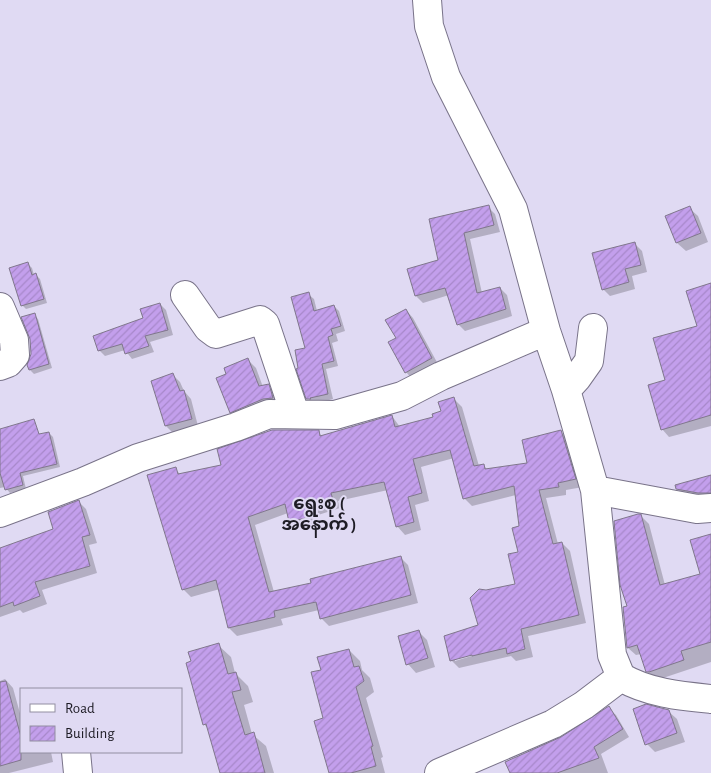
<svg xmlns="http://www.w3.org/2000/svg" width="711" height="773" font-family="'Alegreya Sans','Noto Sans Myanmar',sans-serif">
  <style>
    .shadow { fill: #0003; fill-rule: evenodd }
    .building { fill: url(#building-hatch); stroke: #80778c }
    .lines { fill: none; stroke-linecap: round; stroke-linejoin: round }
    .street-casing { stroke: #797389; stroke-width: 30 }
    .street { stroke: #fff; stroke-width: 28 }
    .labels { text-anchor: middle; stroke-width: 4; stroke-linejoin: round; paint-order: stroke }
    .quarter-label { font-size: 18px; font-weight: bold; fill: #1e1c25; stroke: #e0daf3 }
  </style>
  <defs>
    <pattern id="building-hatch" width="6" height="6" patternUnits="userSpaceOnUse" patternTransform="scale(1.25)"><rect width="6" height="6" fill="#c39fec"/><path d="M-1 1l2-2M0 6l6-6M5 7l2-2" fill="none" stroke="#a788ca"/></pattern>
  </defs>
  <rect width="100%" height="100%" fill="#e0daf3"/>
  <path class="shadow" d="M 488,207 L 495,214 L 500,232 L 470,239 L 482,293 L 500,288 L 507,295 L 512,316 L 465,331 L 458,324 L 449,295 L 423,303 L 416,296 L 409,270 L 440,261 L 431,220 Z
    M 689,208 L 698,216 L 708,242 L 686,251 L 677,243 L 667,217 Z
    M 634,243 L 642,251 L 647,272 L 632,276 L 635,289 L 610,296 L 603,289 Z
    M 28,264 L 32,268 L 34,275 L 36,275 L 40,279 L 47,303 L 26,309 L 22,305 Z
    M 711,289 L 711,426 L 669,437 L 662,429 L 667,381 L 700,326 Z
    M 308,294 L 314,299 L 317,311 L 334,306 L 339,311 L 345,331 L 336,334 L 338,341 L 332,343 L 338,366 L 326,369 L 333,399 L 313,404 L 308,398 Z
    M 160,304 L 166,310 L 173,335 L 150,342 L 154,352 L 132,359 L 125,350 L 105,356 L 99,350 L 144,319 Z
    M 406,310 L 413,318 L 439,366 L 413,380 L 406,372 Z
    M 34,315 L 38,319 L 52,368 L 34,374 L 30,370 Z
    M 248,360 L 256,368 L 263,387 L 268,386 L 277,394 L 281,407 L 239,420 L 231,412 L 227,375 Z
    M 173,375 L 180,382 L 184,391 L 191,399 L 198,426 L 173,433 L 166,426 L 152,382 Z
    M 454,399 L 462,407 L 479,466 L 483,465 L 488,470 L 529,464 L 561,432 L 569,440 L 583,487 L 566,490 L 566,495 L 546,498 L 558,544 L 562,543 L 570,551 L 586,623 L 528,636 L 533,657 L 516,661 L 511,656 L 459,668 L 451,660 L 479,626 L 486,592 L 517,585 L 521,527 L 516,495 L 472,506 L 464,498 L 454,458 L 421,467 L 429,501 L 415,505 L 421,530 L 405,535 L 397,526 L 388,490 L 338,501 L 340,508 L 315,516 L 317,525 L 298,529 L 290,521 L 288,513 L 255,525 L 274,592 L 312,584 L 400,557 L 408,565 L 418,603 L 329,626 L 321,618 L 319,610 L 281,619 L 283,625 L 237,636 L 229,628 L 220,589 L 191,597 L 183,589 L 175,469 L 181,475 L 223,466 L 318,432 L 323,437 L 392,416 L 400,427 L 435,418 ZM 478,652 L 478,654 L 455,661 L 455,658 Z
    M 37,432 L 41,435 L 49,433 L 53,437 L 60,467 L 23,476 L 26,489 L 10,493 L 5,487 L 0,488 L 0,442 Z
    M 711,476 L 711,501 L 686,497 L 677,489 Z
    M 79,502 L 86,509 L 97,543 L 89,545 L 97,573 L 42,590 L 47,604 L 23,613 L 20,610 L 0,617 L 0,549 L 55,529 Z
    M 641,516 L 649,524 L 665,585 L 701,575 L 711,536 L 711,662 L 657,680 L 647,671 L 641,654 L 636,655 L 628,648 L 628,607 Z
    M 419,632 L 427,640 L 435,667 L 416,673 L 408,664 Z
    M 218,645 L 231,657 L 235,673 L 248,686 L 253,702 L 244,705 L 252,734 L 266,746 L 274,773 L 221,773 L 209,730 L 204,724 Z
    M 349,650 L 360,661 L 362,670 L 370,678 L 374,692 L 366,698 L 383,757 L 381,758 L 385,773 L 330,773 L 322,670 Z
    M 5,679 L 13,688 L 21,717 L 21,752 L 51,752 L 53,762 L 9,773 L 0,773 L 0,681 Z
    M 608,708 L 616,715 L 629,737 L 601,754 L 608,773 L 512,773 Z
    M 668,711 L 677,719 L 685,742 L 655,752 L 647,744 Z"/>
  <path class="building" d="M 489,205 L 494,225 L 464,233 L 477,293 L 500,287 L 506,309 L 457,325 L 445,288 L 415,296 L 407,269 L 438,260 L 429,219 Z
    M 690,206 L 701,233 L 676,243 L 665,216 Z
    M 635,242 L 641,265 L 625,269 L 629,282 L 602,290 L 592,253 Z
    M 28,262 L 32,275 L 36,273 L 44,299 L 21,306 L 9,268 Z
    M 711,283 L 711,415 L 661,430 L 648,385 L 665,380 L 653,338 L 697,326 L 686,291 Z
    M 309,292 L 314,311 L 334,305 L 341,326 L 331,329 L 333,335 L 328,337 L 334,361 L 322,364 L 328,394 L 310,398 L 311,399 L 306,399 L 296,369 L 298,368 L 295,350 L 305,348 L 291,297 Z
    M 160,303 L 168,330 L 145,336 L 149,346 L 125,354 L 122,344 L 98,351 L 93,336 L 143,318 L 140,309 Z
    M 406,309 L 432,358 L 405,373 L 388,342 L 396,338 L 385,320 Z
    M 35,313 L 49,364 L 29,370 L 27,365 L 31,354 L 30,339 L 21,317 Z
    M 248,358 L 259,386 L 269,384 L 273,398 L 263,399 L 230,413 L 216,378 L 226,374 L 224,368 Z
    M 173,373 L 180,391 L 184,390 L 192,419 L 165,426 L 151,381 Z
    M 454,397 L 474,466 L 484,464 L 485,469 L 527,463 L 522,440 L 561,430 L 576,479 L 558,483 L 559,487 L 539,490 L 553,544 L 562,542 L 579,615 L 521,629 L 525,649 L 507,654 L 506,648 L 472,656 L 472,655 L 450,661 L 444,636 L 478,625 L 470,598 L 479,589 L 486,590 L 515,584 L 508,554 L 518,552 L 512,528 L 519,526 L 514,486 L 463,499 L 450,450 L 413,459 L 422,493 L 408,497 L 414,522 L 396,527 L 384,482 L 331,493 L 333,500 L 308,508 L 310,517 L 289,522 L 285,504 L 248,517 L 269,592 L 311,583 L 310,579 L 401,556 L 411,595 L 320,619 L 316,602 L 274,611 L 275,617 L 228,628 L 216,580 L 182,590 L 147,475 L 176,467 L 178,474 L 221,465 L 217,449 L 272,430 L 319,430 L 320,436 L 392,415 L 395,427 L 433,417 L 432,414 L 441,411 L 438,402 Z
    M 34,419 L 39,434 L 49,432 L 57,464 L 20,473 L 23,485 L 5,490 L 0,473 L 0,429 Z
    M 711,475 L 711,493 L 698,493 L 676,489 L 675,485 Z
    M 79,500 L 90,535 L 82,537 L 90,566 L 35,582 L 40,596 L 14,606 L 13,602 L 0,607 L 0,548 L 53,529 L 48,512 Z
    M 638,514 L 641,514 L 660,585 L 700,574 L 690,540 L 711,534 L 711,642 L 681,651 L 684,660 L 649,672 L 646,672 L 637,645 L 627,648 L 623,607 L 627,606 L 620,585 L 614,521 Z
    M 419,630 L 428,658 L 406,665 L 398,636 Z
    M 219,643 L 228,674 L 236,672 L 241,690 L 232,692 L 245,735 L 254,732 L 265,773 L 220,773 L 206,724 L 203,725 L 186,663 L 191,661 L 188,652 Z
    M 349,649 L 354,667 L 359,666 L 364,681 L 356,687 L 373,746 L 371,747 L 376,766 L 351,773 L 329,773 L 314,721 L 323,718 L 311,672 L 321,670 L 317,657 Z
    M 6,681 L 21,737 L 21,760 L 0,766 L 0,682 Z
    M 646,704 L 669,710 L 677,733 L 645,745 L 633,709 Z
    M 609,706 L 623,729 L 594,747 L 599,758 L 557,773 L 510,773 L 505,762 L 561,737 Z"/>
  <g class="lines">
    <defs>
      <path id="street" d="M 427,0 L 429,26 L 446,77 L 513,209 L 546,331 L 566,390 L 595,490 L 612,655 L 621,677 C 648,693 680,696 711,699
        M 185,295 L 208,328 L 216,334 L 260,320 L 265,324 L 295,414
        M 0,307 L 14,340 L 15,355 L 8,363 L 0,366
        M 566,390 L 577,378 L 589,361 L 593,328
        M 595,490 L 697,509 L 711,508
        M 0,513 L 83,482 L 138,458 L 236,427 L 269,414 L 335,415 L 402,396 L 441,376 L 546,331
        M 76,752 L 78,773
        M 439,773 L 553,724 L 584,705 L 621,677"/>
    </defs>
    <use href="#street" class="street-casing"/>
    <use href="#street" class="street"/>
  </g>
  <g class="labels">
    <g class="quarter-label">
      <text x="319" y="509">ရွေးစု (<tspan x="319" dy="21">အနောက် )</tspan></text>
    </g>
  </g>
  <rect x="20" y="688" width="162" height="65" fill="#e0daf3" stroke="#928ea1"/>
  <rect x="30" y="704" width="25" height="8" fill="#ffffff" stroke="#928ea1"/>
  <text x="65" y="713" font-size="15" fill="#1e1c25">Road</text>
  <rect x="30" y="726" width="25" height="15" fill="url(#building-hatch)" stroke="#928ea1"/>
  <text x="65" y="738" font-size="15" fill="#1e1c25">Building</text>
</svg>
